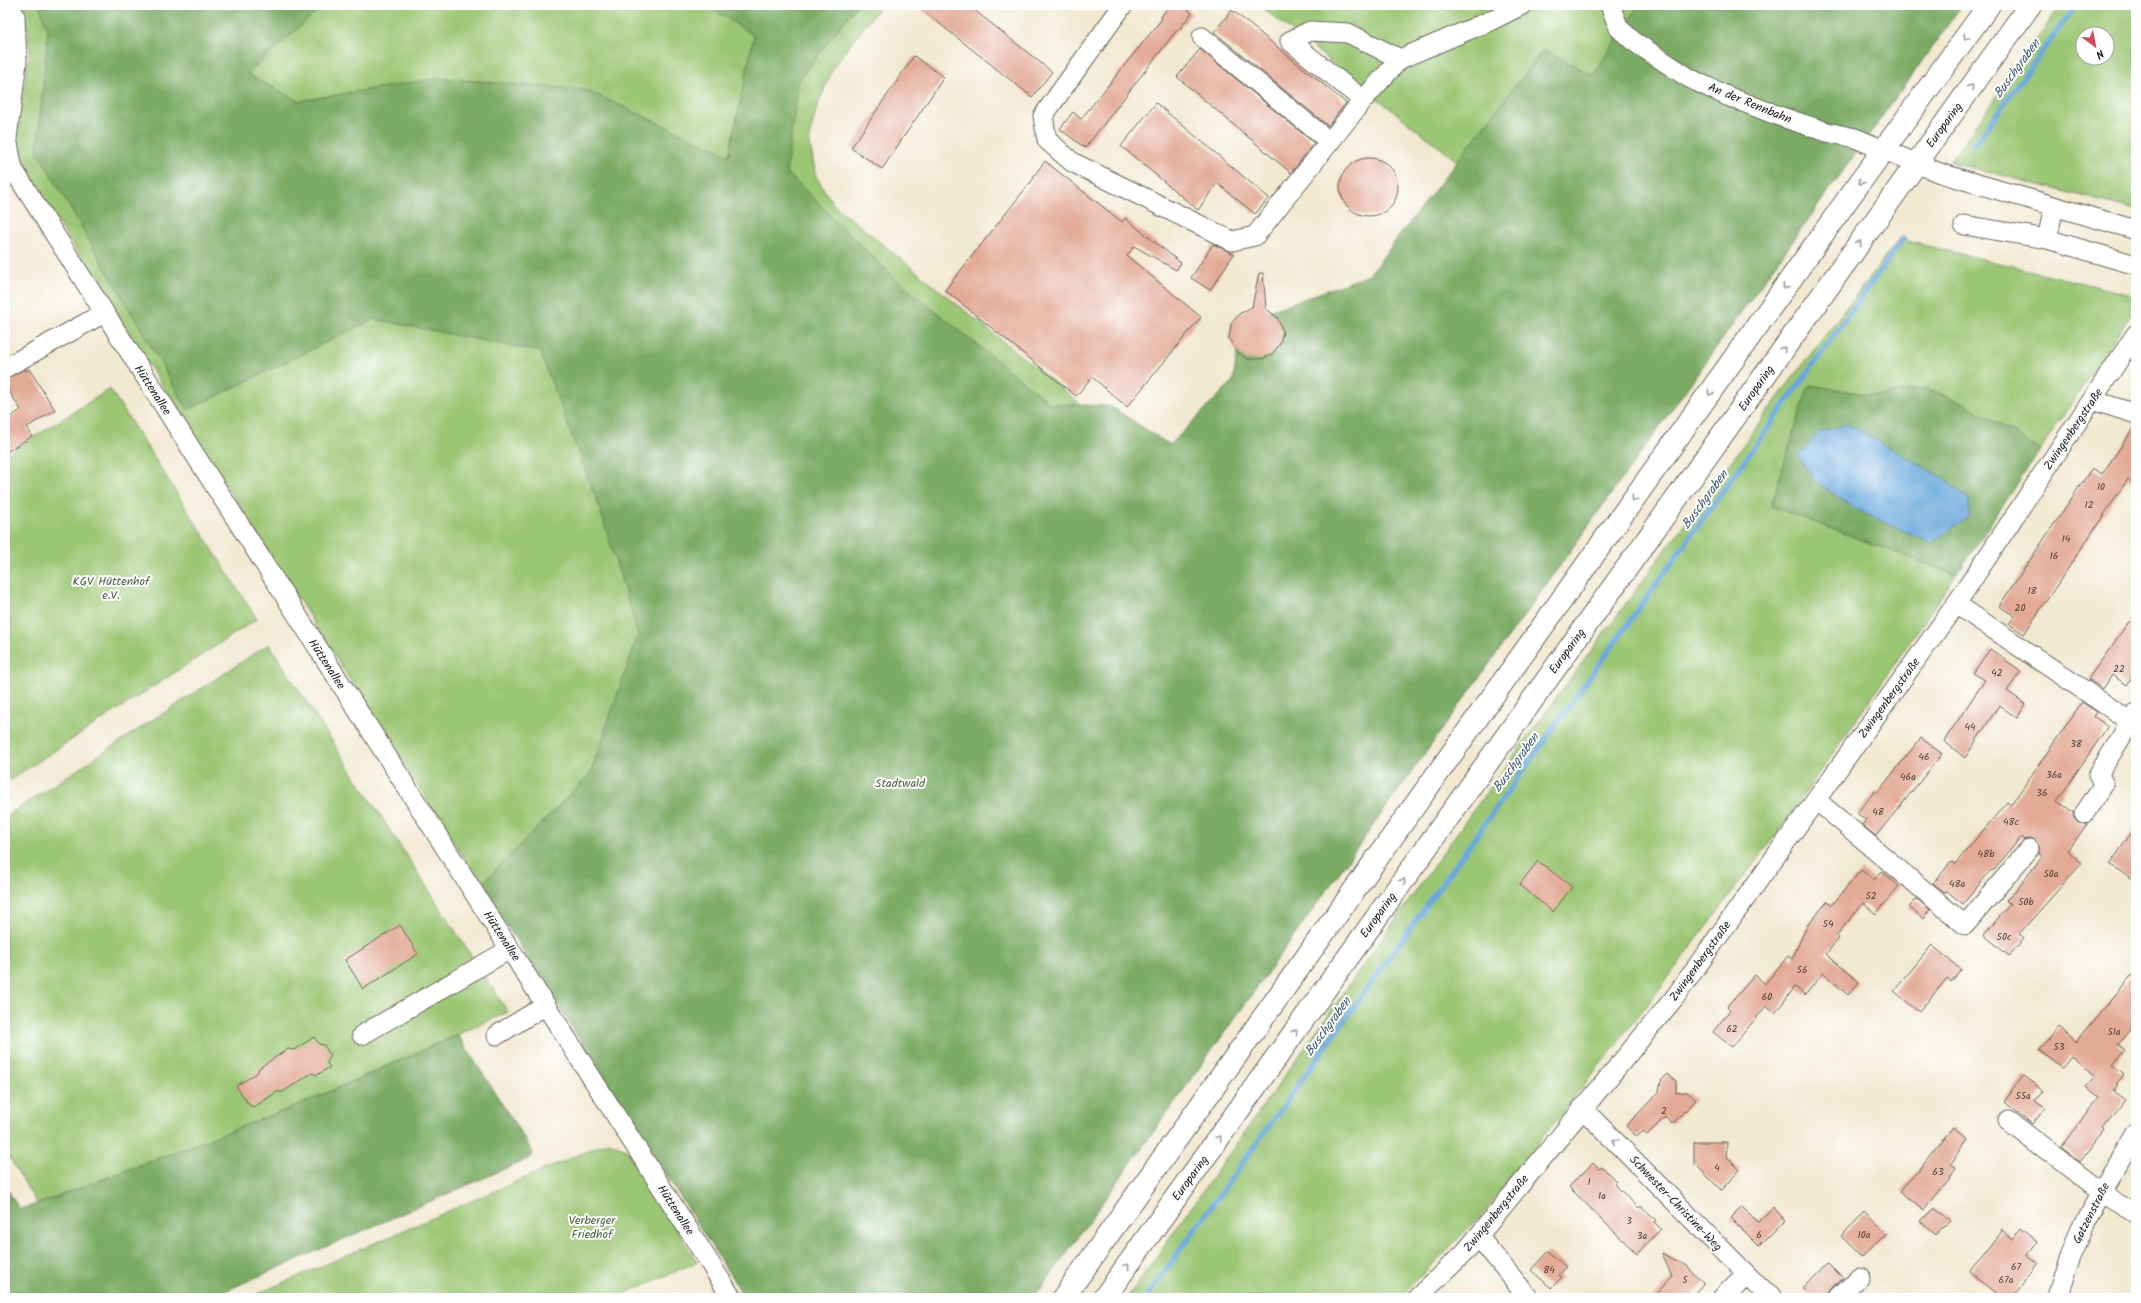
<svg xmlns="http://www.w3.org/2000/svg" width="2141" height="1303" font-family="Kalam,sans-serif">
  <style>
    .green { fill: #9bc673; stroke: #5c7148; fill-rule: evenodd }
    .forest { fill: #7cab65; stroke: #4c6440 }
    .water { fill: #69a8dc; stroke: #42627c }
    .lines { fill: none; stroke-linecap: round; stroke-linejoin: round }
    .stream { stroke: #69a8dc; stroke-width: 5.5 }
    .building { fill: #e3aa96 }
    .minor-casing { stroke: #67645b; stroke-width: 21 }
    .major-casing { stroke: #67645b; stroke-width: 24 }
    .minor { stroke: #fff; stroke-width: 19 }
    .major { stroke: #fff; stroke-width: 22 }
    .oneway { stroke: #999 }
    .labels { text-anchor: middle; stroke-width: 4; stroke-linejoin: round; paint-order: stroke }
    .number-label { font-size: 10px; fill: #4e403a }
    .street-label { font-size: 12px; fill: #1c1c1c; stroke: #fff }
    .park-label { font-size: 12px; fill: #4f603f; stroke: #fff }
    .water-label { font-size: 13px; font-style: italic; fill: #3f5b72; stroke: #fff }
  </style>
  <rect width="100%" height="100%" fill="#fff"/>
  <filter id="ink" filterUnits="userSpaceOnUse"><feTurbulence type="fractalNoise" baseFrequency=".025" numOctaves="2"/><feDisplacementMap in="SourceGraphic" scale="8" xChannelSelector="R" yChannelSelector="G"/><feConvolveMatrix kernelMatrix="1 2 1 2 8 2 1 2 1" color-interpolation-filters="sRGB"/></filter>
  <filter id="wash" filterUnits="userSpaceOnUse"><feTurbulence type="fractalNoise" baseFrequency=".012" numOctaves="4" result="noise"/><feDisplacementMap in="SourceGraphic" scale="16" xChannelSelector="R" yChannelSelector="G"/><feGaussianBlur stdDeviation="0.9" result="paint"/><feColorMatrix in="noise" values="0 0 0 0 0 0 0 0 0 0 0 0 0 0 0 0 0 1.4 0 .05"/><feComposite in="paint" operator="in"/></filter>
  <g filter="url(#wash)">
    <rect width="100%" height="100%" fill="#f2e9d1"/>
    <path class="green" d="M 19,5 L 881,5 L 834,66 L 818,104 L 809,137 L 816,177 L 834,205 L 1166,473 L 1202,475 L 1462,165 L 1259,5 L 1962,5 L 1034,1298 L 745,1298 L 13,152 L 30,51 L 26,20 Z
      M 2061,5 L 2136,5 L 2136,210 L 1950,162 ZM 2083,34 L 2107,34 L 2107,58 L 2083,58 Z
      M 1899,239 L 2136,296 L 2136,307 L 2040,450 L 1964,403 L 1926,388 L 1876,396 L 1809,385 L 1771,506 L 1956,575 L 1786,821 L 1661,987 L 1480,1217 L 1399,1298 L 1127,1298 L 1467,819 L 1794,376 Z
      M 110,389 L 257,619 L 5,783 L 5,455 Z
      M 269,644 L 508,1012 L 299,1105 L 37,1204 L 5,1150 L 5,817 Z
      M 608,1142 L 626,1149 L 697,1262 L 614,1298 L 248,1298 Z"/>
    <path class="forest" d="M 39,5 L 324,5 L 247,74 L 299,101 L 439,78 L 586,90 L 729,155 L 754,36 L 707,5 L 857,5 L 799,80 L 786,172 L 899,282 L 1051,404 L 1110,406 L 1170,445 L 1233,381 L 1242,321 L 1369,275 L 1543,50 L 1593,75 L 1639,5 L 1962,5 L 1034,1298 L 745,1298 L 481,885 L 590,774 L 638,635 L 600,509 L 540,352 L 374,319 L 188,410 L 37,151 L 48,31 Z
      M 1809,385 L 1876,396 L 1926,388 L 1964,403 L 2040,450 L 1956,575 L 1771,506 Z
      M 458,1035 L 531,1149 L 532,1157 L 209,1298 L 5,1298 L 5,1185 L 19,1209 L 38,1204 L 299,1105 Z"/>
    <path class="water" d="M 1848,424 L 1946,480 L 1969,500 L 1969,517 L 1931,543 L 1853,508 L 1813,479 L 1798,456 L 1819,432 Z"/>
    <g class="lines">
      <path class="stream" d="M 1974,145 L 2076,5
        M 1146,1298 L 1903,239"/>
    </g>
    <g id="blocks">
      <path class="building" d="M 916,5 L 968,5 L 1052,72 L 1032,97 Z
        M 1170,5 L 1182,5 L 1192,13 L 1178,31 L 1177,30 L 1085,148 L 1060,129 L 1073,112 L 1081,119 L 1162,19 L 1161,17 Z
        M 1232,10 L 1346,103 L 1328,126 L 1214,32 Z
        M 1200,49 L 1314,143 L 1291,173 L 1177,77 Z
        M 914,56 L 944,77 L 882,169 L 851,148 Z
        M 1156,103 L 1269,198 L 1255,214 L 1217,183 L 1198,210 L 1121,146 Z
        M1340 187a29 29 0 1 1 58 0a29 29 0 1 1-58 0Z
        M 1045,161 L 1122,222 L 1125,218 L 1181,263 L 1176,270 L 1134,246 L 1127,256 L 1201,317 L 1127,407 L 1092,377 L 1076,396 L 945,290 L 1034,178 L 1033,177 Z
        M 1213,244 L 1234,254 L 1210,290 L 1191,278 Z
        M 1259,273 L 1263,273 L 1266,309 L 1277,317 L 1283,332 L 1280,344 L 1272,354 L 1262,359 L 1247,359 L 1236,351 L 1229,338 L 1231,324 L 1239,314 L 1252,307 Z
        M 25,369 L 26,371 L 29,369 L 55,410 L 27,427 L 32,436 L 5,453 L 5,421 L 21,410 L 5,385 L 5,379 Z
        M 2136,425 L 2136,485 L 2128,479 L 2024,634 L 2009,624 L 2015,616 L 1999,606 L 2092,468 L 2102,474 Z
        M 2136,612 L 2136,671 L 2127,685 L 2112,675 L 2103,689 L 2088,679 Z
        M 1990,649 L 2021,671 L 2007,691 L 2026,704 L 2017,718 L 1999,705 L 1965,758 L 1944,741 L 1985,680 L 1973,673 Z
        M 2082,702 L 2097,712 L 2094,717 L 2108,726 L 2057,801 L 2073,812 L 2074,818 L 2078,823 L 2087,824 L 2068,851 L 2082,863 L 2019,934 L 2024,938 L 2009,956 L 1984,935 L 2010,904 L 2006,900 L 2015,892 L 2042,857 L 2039,854 L 2039,846 L 2036,841 L 2031,838 L 2024,840 L 2021,837 L 1994,870 L 1991,870 L 1963,904 L 1947,891 L 1944,893 L 1933,884 L 1951,862 L 1955,864 L 2007,802 L 2011,805 Z
        M 1921,738 L 1942,754 L 1876,836 L 1862,825 L 1866,820 L 1857,813 L 1875,791 L 1877,793 Z
        M 2136,826 L 2136,881 L 2110,864 Z
        M 1538,861 L 1572,887 L 1553,912 L 1519,885 Z
        M 1861,870 L 1874,880 L 1881,871 L 1899,886 L 1876,914 L 1863,903 L 1836,936 L 1839,938 L 1826,954 L 1859,982 L 1848,995 L 1823,973 L 1805,995 L 1795,987 L 1775,1013 L 1766,1006 L 1732,1047 L 1713,1032 L 1730,1010 L 1727,1007 L 1755,975 L 1765,984 L 1788,956 L 1792,959 L 1808,924 L 1828,901 L 1832,905 Z
        M 1917,899 L 1930,910 L 1923,919 L 1909,907 Z
        M 400,925 L 418,954 L 363,989 L 345,960 Z
        M 1932,945 L 1961,970 L 1951,982 L 1947,978 L 1919,1012 L 1894,991 Z
        M 2136,970 L 2136,1021 L 2118,1045 L 2125,1051 L 2113,1066 L 2124,1075 L 2116,1084 L 2118,1085 L 2113,1091 L 2125,1100 L 2102,1129 L 2104,1131 L 2080,1162 L 2061,1147 L 2099,1097 L 2086,1086 L 2095,1076 L 2071,1056 L 2062,1067 L 2040,1050 L 2059,1027 L 2076,1042 Z
        M 314,1037 L 319,1044 L 324,1045 L 330,1055 L 327,1063 L 330,1067 L 317,1075 L 312,1073 L 283,1092 L 277,1092 L 254,1107 L 249,1105 L 236,1086 L 257,1073 L 259,1068 L 288,1049 L 294,1050 Z
        M 1668,1074 L 1676,1081 L 1676,1093 L 1687,1092 L 1696,1100 L 1672,1124 L 1665,1117 L 1647,1135 L 1643,1131 L 1637,1137 L 1626,1126 L 1659,1092 L 1661,1081 Z
        M 2023,1075 L 2043,1090 L 2034,1101 L 2045,1109 L 2032,1124 L 2004,1101 Z
        M 1953,1127 L 1968,1139 L 1949,1165 L 1955,1169 L 1949,1177 L 1950,1178 L 1924,1210 L 1901,1191 Z
        M 1694,1142 L 1727,1142 L 1726,1156 L 1740,1170 L 1721,1190 L 1694,1163 Z
        M 1593,1163 L 1599,1169 L 1602,1167 L 1616,1181 L 1614,1184 L 1639,1208 L 1641,1206 L 1656,1220 L 1654,1222 L 1661,1229 L 1637,1254 L 1569,1187 Z
        M 1742,1207 L 1758,1222 L 1773,1207 L 1785,1220 L 1759,1246 L 1731,1218 Z
        M 1934,1208 L 1950,1220 L 1936,1234 L 1921,1221 Z
        M 1865,1212 L 1887,1233 L 1862,1257 L 1841,1236 Z
        M 2021,1229 L 2037,1242 L 2028,1254 L 2038,1262 L 2010,1298 L 2000,1298 L 1970,1273 L 2003,1231 L 2013,1239 Z
        M 1548,1251 L 1566,1267 L 1559,1275 L 1562,1277 L 1551,1288 L 1531,1270 Z
        M 1662,1253 L 1685,1265 L 1704,1283 L 1690,1298 L 1652,1298 L 1672,1277 Z
        M 1828,1263 L 1843,1278 L 1831,1291 L 1828,1298 L 1812,1298 L 1803,1289 Z"/>
    </g>
  </g>
  <g filter="url(#ink)">
    <use href="#blocks" fill-opacity="0" stroke="#67645b" stroke-width="1"/>
    <g class="lines">
      <defs>
        <path id="minor" d="M 9,5 L 15,16 L 17,62 L 7,138 L 13,169 L 732,1298
          M 1123,5 L 1043,116 L 1047,140 L 1072,162 L 1232,241 L 1255,236 L 1363,100 L 1400,59 L 1492,20 L 1522,5
          M 1611,8 L 1619,28 L 1633,41 L 1689,78 L 1727,96 L 1779,116 L 1827,132 L 1855,138 L 1940,173 L 2136,230
          M 1202,37 L 1330,142
          M 1363,100 L 1290,41 L 1310,31 L 1348,33 L 1400,59
          M 1964,225 L 2047,239 L 2136,265
          M 2047,239 L 2054,207
          M 5,368 L 104,313
          M 2092,400 L 2136,414
          M 1956,604 L 2131,722
          M 1816,800 L 1965,925 L 2029,849
          M 2084,814 L 2104,784 L 2098,775 L 2136,713
          M 362,1035 L 510,949
          M 497,1035 L 546,1005
          M 1582,1108 L 1770,1298
          M 2008,1120 L 2101,1192 L 2136,1213
          M 1478,1236 L 1529,1298
          M 1417,1298 L 1465,1252 L 1675,997 L 1956,604 L 2136,334
          M 1723,1298 L 1746,1275
          M 1839,1298 L 1860,1277
          M 2057,1298 L 2070,1255 L 2086,1220 L 2136,1133"/>
        <path id="major" d="M 1063,1298 L 1850,196 L 1989,5
          M 1104,1298 L 2030,5"/>
      </defs>
      <use href="#minor" class="minor-casing"/>
      <use href="#major" class="major-casing"/>
      <use href="#minor" class="minor"/>
      <use href="#major" class="major"/>
    </g>
    <defs><path id="oneway-chevron" d="M-2-3.5L2.5 0L-2 3.5" fill="none" stroke-width="1.6" stroke-linecap="round" stroke-linejoin="round"/></defs>
    <g class="oneway">
      <use href="#oneway-chevron" transform="translate(1966 37) rotate(126)"/>
      <use href="#oneway-chevron" transform="translate(1971 87) rotate(-54)"/>
      <use href="#oneway-chevron" transform="translate(1861 182) rotate(127)"/>
      <use href="#oneway-chevron" transform="translate(1859 243) rotate(-55)"/>
      <use href="#oneway-chevron" transform="translate(1785 287) rotate(126)"/>
      <use href="#oneway-chevron" transform="translate(1783 349) rotate(-55)"/>
      <use href="#oneway-chevron" transform="translate(1710 393) rotate(126)"/>
      <use href="#oneway-chevron" transform="translate(1634 499) rotate(126)"/>
      <use href="#oneway-chevron" transform="translate(1403 881) rotate(-54)"/>
      <use href="#oneway-chevron" transform="translate(1295 1032) rotate(-54)"/>
      <use href="#oneway-chevron" transform="translate(1219 1138) rotate(-54)"/>
      <use href="#oneway-chevron" transform="translate(1615 1141) rotate(-134)"/>
      <use href="#oneway-chevron" transform="translate(1127 1266) rotate(-54)"/>
    </g>
  </g>
  <g class="labels">
    <g class="number-label">
      <text x="2101" y="490">10</text>
      <text x="2089" y="508">12</text>
      <text x="2066" y="542">14</text>
      <text x="2054" y="559">16</text>
      <text x="2032" y="594">18</text>
      <text x="2020" y="611">20</text>
      <text x="2119" y="672">22</text>
      <text x="1997" y="676">42</text>
      <text x="1970" y="730">44</text>
      <text x="2076" y="747">38</text>
      <text x="1924" y="760">46</text>
      <text x="2054" y="778">36a</text>
      <text x="1908" y="780">46a</text>
      <text x="2042" y="796">36</text>
      <text x="1878" y="815">48</text>
      <text x="2011" y="825">48c</text>
      <text x="1986" y="857">48b</text>
      <text x="2051" y="877">50a</text>
      <text x="1957" y="887">48a</text>
      <text x="1871" y="899">52</text>
      <text x="2026" y="905">50b</text>
      <text x="1828" y="927">54</text>
      <text x="2004" y="940">50c</text>
      <text x="1802" y="973">56</text>
      <text x="1767" y="1000">60</text>
      <text x="1732" y="1032">62</text>
      <text x="2114" y="1035">51a</text>
      <text x="2059" y="1050">53</text>
      <text x="2023" y="1099">55a</text>
      <text x="1664" y="1114">2</text>
      <text x="1717" y="1171">4</text>
      <text x="1938" y="1175">63</text>
      <text x="1589" y="1185">1</text>
      <text x="1602" y="1199">1a</text>
      <text x="1629" y="1224">3</text>
      <text x="1759" y="1238">6</text>
      <text x="1864" y="1238">10a</text>
      <text x="1642" y="1239">3a</text>
      <text x="2016" y="1270">67</text>
      <text x="1549" y="1273">84</text>
      <text x="1685" y="1283">5</text>
      <text x="2006" y="1283">67a</text>
    </g>
    <g class="street-label">
      <text transform="translate(1750 103) rotate(22)" y="4">An der Rennbahn</text>
      <text transform="translate(1944 125) rotate(-54)" y="4">Europaring</text>
      <text transform="translate(1756 388) rotate(-55)" y="4">Europaring</text>
      <text transform="translate(153 390) rotate(57)" y="4">Hüttenallee</text>
      <text transform="translate(2073 429) rotate(-56)" y="4">Zwingenbergstraße</text>
      <text transform="translate(1567 651) rotate(-54)" y="4">Europaring</text>
      <text transform="translate(327 664) rotate(57)" y="4">Hüttenallee</text>
      <text transform="translate(1889 698) rotate(-54)" y="4">Zwingenbergstraße</text>
      <text transform="translate(1378 915) rotate(-54)" y="4">Europaring</text>
      <text transform="translate(502 936) rotate(57)" y="4">Hüttenallee</text>
      <text transform="translate(1700 961) rotate(-54)" y="4">Zwingenbergstraße</text>
      <text transform="translate(1190 1178) rotate(-54)" y="4">Europaring</text>
      <text transform="translate(1676 1203) rotate(46)" y="4">Schwester-Christine-Weg</text>
      <text transform="translate(676 1210) rotate(57)" y="4">Hüttenallee</text>
      <text transform="translate(1496 1213) rotate(-51)" y="4">Zwingenbergstraße</text>
      <text transform="translate(2091 1213) rotate(-63)" y="4">Gatzenstraße</text>
    </g>
    <g class="park-label">
      <text x="111" y="585">KGV Hüttenhof<tspan x="111" dy="14">e.V.</tspan></text>
      <text x="900" y="787">Stadtwald</text>
      <text x="592" y="1224">Verberger<tspan x="592" dy="14">Friedhof</tspan></text>
    </g>
    <g class="water-label">
      <text transform="translate(2016 68) rotate(-54)" y="5">Buschgraben</text>
      <text transform="translate(1704 499) rotate(-54)" y="5">Buschgraben</text>
      <text transform="translate(1515 762) rotate(-54)" y="5">Buschgraben</text>
      <text transform="translate(1327 1026) rotate(-54)" y="5">Buschgraben</text>
    </g>
  </g>
  <rect width="2141" height="1303" fill="none" stroke="#fff" stroke-width="20"/>
  <g transform="translate(2095 46) rotate(148)"><circle r="19" fill="#ffffff" stroke="#a4a4a4"/>
  <path d="M0-3L7 15L0 10L-7 15Z" fill="#d1495b"/>
  <text y="-6" font-size="11" font-weight="bold" text-anchor="middle" fill="#1c1c1c">N</text>
  </g>
</svg>
